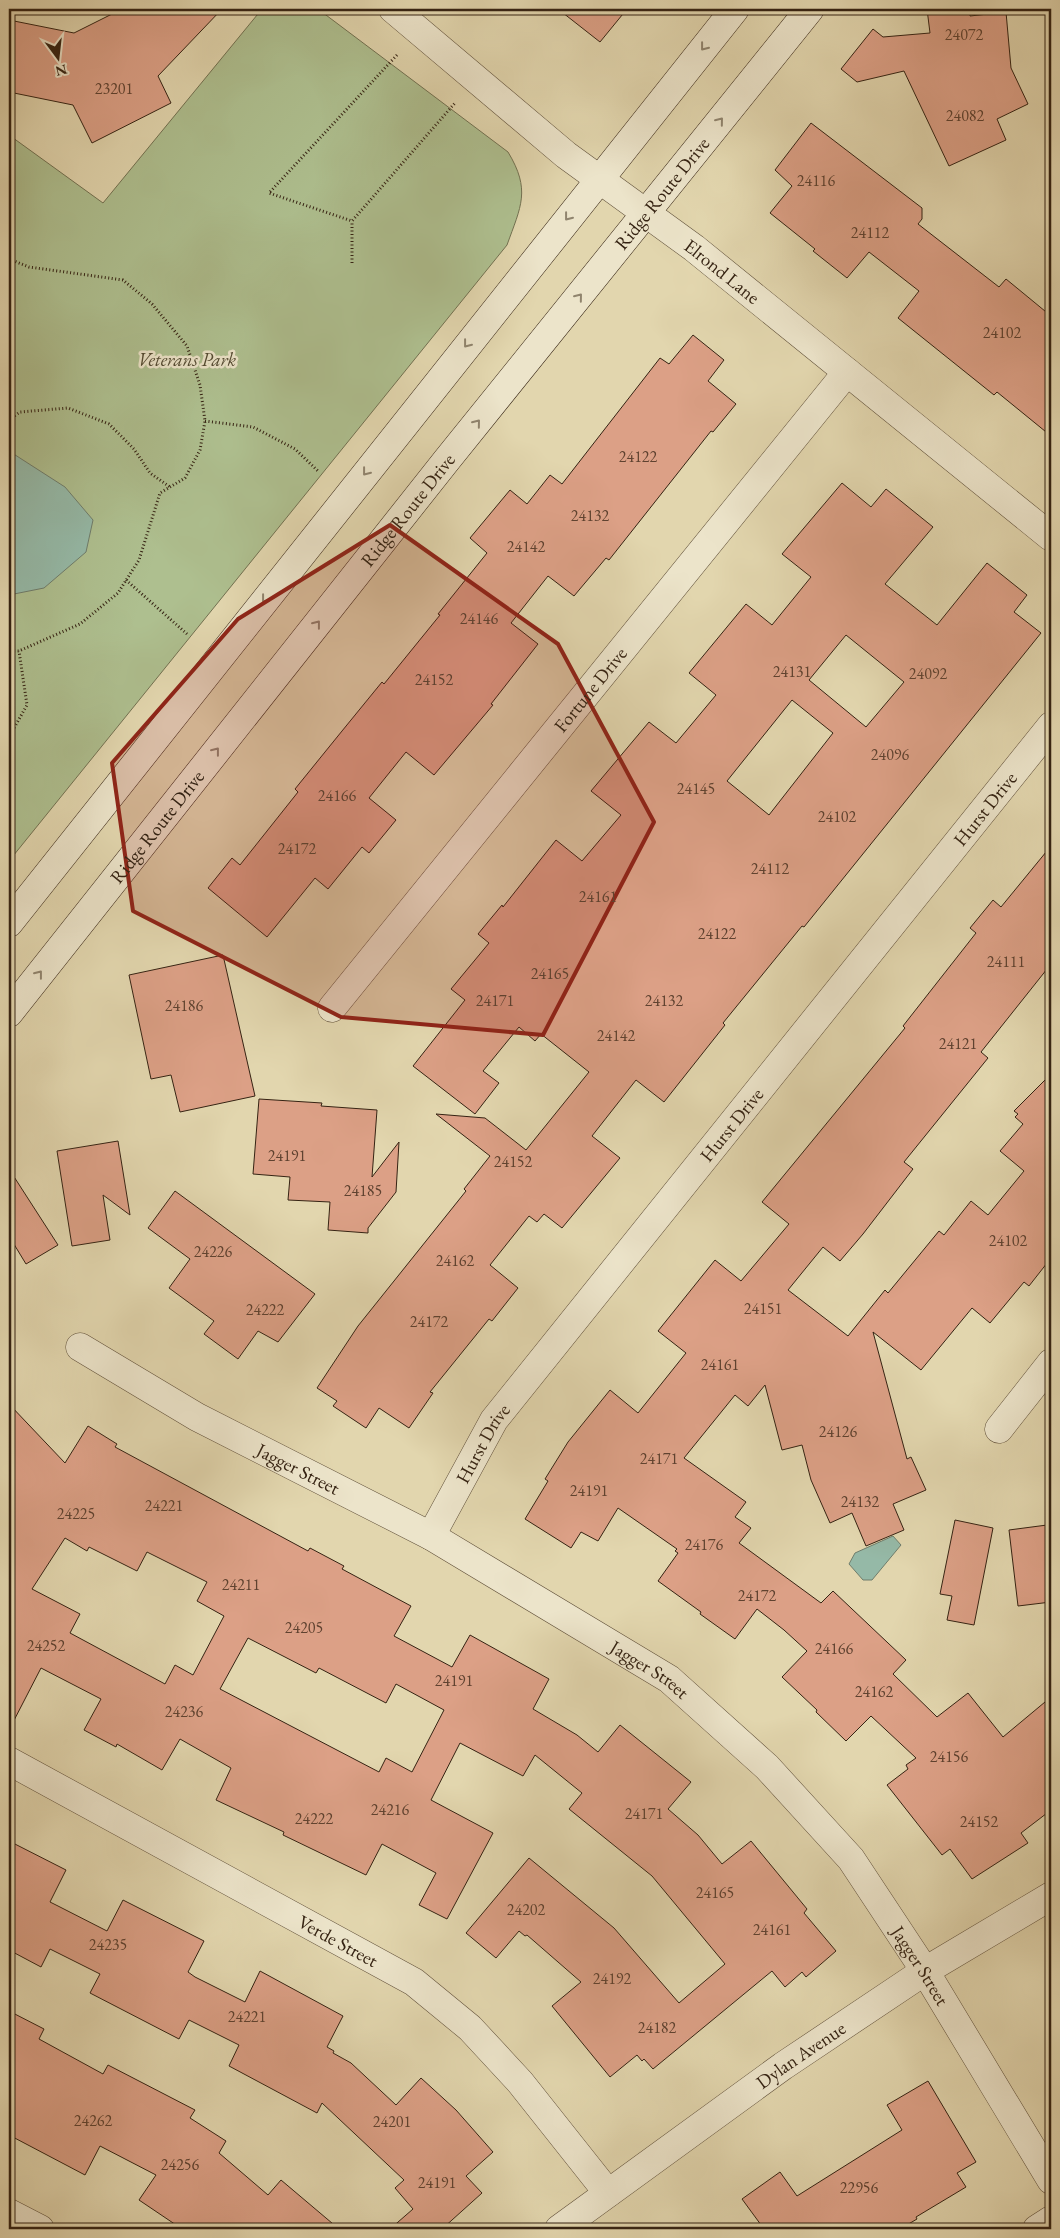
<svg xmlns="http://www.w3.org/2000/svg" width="1060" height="2238" font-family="'EB Garamond',serif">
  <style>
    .green { fill: #aebf8f; stroke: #727151 }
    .water { fill: #95b9a7; stroke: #6f7d6c }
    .building { fill: #dca086; stroke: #352313; fill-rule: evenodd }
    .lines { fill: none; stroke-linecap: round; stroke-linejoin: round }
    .minor-casing { stroke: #60503a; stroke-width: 29 }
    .secondary-casing { stroke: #352313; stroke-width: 29 }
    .path { stroke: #352313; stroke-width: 3; stroke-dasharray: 1 2.5; stroke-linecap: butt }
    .minor { stroke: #ece4ca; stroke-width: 28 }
    .secondary { stroke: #ece4ca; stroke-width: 28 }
    .oneway { stroke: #90846e }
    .marked { fill: #8f2418; fill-opacity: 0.2; stroke: #8f2418; stroke-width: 4; stroke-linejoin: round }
    .labels { text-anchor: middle; stroke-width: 5; stroke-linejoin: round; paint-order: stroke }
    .number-label { font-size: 16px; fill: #5f4230 }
    .street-label { font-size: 19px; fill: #352313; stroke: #ece4ca }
    .park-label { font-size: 19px; font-style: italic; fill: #534a32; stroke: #ece4ca }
  </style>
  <rect width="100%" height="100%" fill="#e2d6ae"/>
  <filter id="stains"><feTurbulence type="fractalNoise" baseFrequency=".004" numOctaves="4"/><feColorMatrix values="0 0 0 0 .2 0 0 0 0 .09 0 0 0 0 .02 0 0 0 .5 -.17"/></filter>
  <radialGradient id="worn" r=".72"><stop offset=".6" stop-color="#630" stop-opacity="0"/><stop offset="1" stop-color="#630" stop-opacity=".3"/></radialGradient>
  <path class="green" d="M 262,9 L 318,9 L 508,152 C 531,190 521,206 507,245 L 9,861 L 9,135 L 103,203 Z"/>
  <path class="water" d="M 9,451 L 65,487 L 93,520 L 86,552 L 44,588 L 9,595 Z
    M 893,1536 L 901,1545 L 872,1580 L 863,1580 L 849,1564 L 855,1553 Z"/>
  <path class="building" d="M 122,9 L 222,9 L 158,76 L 171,103 L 92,143 L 73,105 L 9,92 L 9,20 L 74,33 Z
    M 558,9 L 627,9 L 600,42 Z
    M 927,9 L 970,9 L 970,16 L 1006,12 L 1011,68 L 1028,104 L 997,119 L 1006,140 L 949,166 L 904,71 L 857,82 L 841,69 L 873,29 L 883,37 L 930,33 Z
    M 811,123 L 922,208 L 922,219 L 918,224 L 999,287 L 1006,279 L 1051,316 L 1051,436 L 997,392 L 994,395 L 898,318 L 919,291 L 869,252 L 847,278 L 813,251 L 815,249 L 770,213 L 792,186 L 775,170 Z
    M 693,335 L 724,360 L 708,381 L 736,404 L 713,432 L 711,431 L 609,560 L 606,558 L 574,596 L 548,576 L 511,623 L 538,644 L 491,704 L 493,705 L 434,775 L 406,752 L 369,798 L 396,820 L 369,853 L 362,847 L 328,889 L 315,878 L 267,937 L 208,888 L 232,858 L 240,865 L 298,792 L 295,789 L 342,731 L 382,682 L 384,684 L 440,615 L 438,614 L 487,553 L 470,538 L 510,490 L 527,504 L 550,475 L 562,484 L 660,358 L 669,364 Z
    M 842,483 L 871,507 L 886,489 L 933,527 L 885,584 L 937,625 L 987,563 L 1027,595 L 1014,612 L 1041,633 L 804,927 L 802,926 L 723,1023 L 725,1025 L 664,1102 L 636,1080 L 592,1136 L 620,1158 L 562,1228 L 544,1214 L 537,1222 L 529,1216 L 490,1265 L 518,1288 L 492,1321 L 489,1319 L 430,1392 L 433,1393 L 409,1428 L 379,1408 L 366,1428 L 333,1406 L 337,1401 L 317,1388 L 358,1326 L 466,1191 L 464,1189 L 490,1156 L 436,1114 L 485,1118 L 526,1150 L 589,1072 L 541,1034 L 535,1041 L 519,1027 L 483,1071 L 499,1083 L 475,1114 L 413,1066 L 465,1000 L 451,989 L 489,943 L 478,934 L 502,905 L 503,907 L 556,840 L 582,861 L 621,815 L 591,791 L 649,722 L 676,743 L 716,695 L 689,673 L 746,604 L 772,625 L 811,577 L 782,554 ZM 846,635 L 904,682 L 866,727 L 809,680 ZM 792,700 L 833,733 L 769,815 L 727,781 Z
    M 1051,846 L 1051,964 L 981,1052 L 988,1058 L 904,1162 L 913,1169 L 863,1234 L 840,1261 L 823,1247 L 788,1290 L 848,1336 L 885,1290 L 888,1293 L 939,1231 L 944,1235 L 971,1201 L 988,1215 L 1024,1171 L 1000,1151 L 1023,1124 L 1015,1117 L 1018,1114 L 1014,1111 L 1051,1074 L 1051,1258 L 1029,1286 L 1024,1282 L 990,1323 L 972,1308 L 921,1370 L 873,1332 L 907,1459 L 911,1457 L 926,1490 L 893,1504 L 904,1530 L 866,1546 L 852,1513 L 830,1523 L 811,1480 L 802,1445 L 782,1450 L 765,1385 L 748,1406 L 735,1395 L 684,1458 L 746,1502 L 735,1517 L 751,1528 L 739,1543 L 821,1603 L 833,1591 L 906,1660 L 893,1674 L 937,1717 L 968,1693 L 1003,1737 L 1051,1697 L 1051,1810 L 1021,1833 L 1028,1843 L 972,1879 L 950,1849 L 942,1855 L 887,1785 L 908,1769 L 906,1765 L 916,1758 L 871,1716 L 846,1741 L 816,1712 L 817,1710 L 782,1677 L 807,1651 L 784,1630 L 757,1609 L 735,1639 L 700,1614 L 701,1612 L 658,1581 L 678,1553 L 675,1551 L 677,1549 L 618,1508 L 598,1541 L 581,1532 L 571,1548 L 525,1519 L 548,1481 L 545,1479 L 568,1442 L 610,1390 L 638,1413 L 686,1353 L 658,1331 L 715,1260 L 741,1281 L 789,1224 L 762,1202 L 905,1028 L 903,1026 L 976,933 L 970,928 L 993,900 L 1001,907 Z
    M 223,955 L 255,1096 L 180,1112 L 171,1075 L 151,1079 L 129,975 Z
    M 259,1099 L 322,1103 L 321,1106 L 377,1110 L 372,1177 L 399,1142 L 396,1192 L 368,1228 L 368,1233 L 328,1230 L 330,1202 L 288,1200 L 290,1177 L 253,1174 Z
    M 118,1141 L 130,1215 L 103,1195 L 110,1240 L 72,1246 L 57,1151 Z
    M 9,1169 L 58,1245 L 26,1264 L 9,1236 Z
    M 175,1191 L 315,1294 L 278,1342 L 258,1331 L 238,1359 L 204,1334 L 214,1321 L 169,1288 L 190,1259 L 148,1228 Z
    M 9,1404 L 65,1463 L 88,1426 L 117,1444 L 115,1447 L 308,1551 L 310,1548 L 344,1566 L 342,1569 L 411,1606 L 394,1636 L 452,1667 L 470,1635 L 549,1679 L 533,1709 L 577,1735 L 598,1752 L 620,1725 L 691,1782 L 668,1809 L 698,1835 L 722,1864 L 751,1841 L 807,1909 L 804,1913 L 836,1951 L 806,1977 L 802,1972 L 785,1987 L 772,1971 L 653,2069 L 644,2059 L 642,2061 L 637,2055 L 610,2077 L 552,2006 L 581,1982 L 527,1935 L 525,1936 L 519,1931 L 496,1958 L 466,1933 L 529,1858 L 614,1928 L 679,2003 L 725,1964 L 652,1876 L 569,1809 L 582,1793 L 535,1755 L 523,1776 L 460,1743 L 431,1800 L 493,1833 L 447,1919 L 419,1905 L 436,1873 L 382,1844 L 366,1875 L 283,1835 L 284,1832 L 216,1800 L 231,1768 L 180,1739 L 162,1770 L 117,1744 L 116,1747 L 84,1730 L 101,1699 L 41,1668 L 9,1730 ZM 65,1538 L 87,1551 L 89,1547 L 137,1571 L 147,1552 L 207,1582 L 197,1601 L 224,1616 L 193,1675 L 175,1665 L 165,1684 L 70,1633 L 80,1614 L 32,1589 ZM 248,1638 L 316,1673 L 319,1668 L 386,1703 L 396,1684 L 444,1710 L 412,1772 L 386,1758 L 379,1772 L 220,1689 Z
    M 955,1520 L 993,1528 L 974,1625 L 947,1620 L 952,1596 L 940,1594 Z
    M 1047,1525 L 1051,1559 L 1051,1602 L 1018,1606 L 1009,1530 Z
    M 9,1841 L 66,1870 L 50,1902 L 58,1906 L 107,1931 L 123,1900 L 204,1941 L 188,1972 L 195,1977 L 245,2002 L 260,1971 L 343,2016 L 327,2047 L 334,2051 L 333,2053 L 351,2063 L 396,2105 L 421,2078 L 456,2110 L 493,2152 L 466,2176 L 482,2193 L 442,2229 L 390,2229 L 413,2209 L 395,2188 L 404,2180 L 322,2103 L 317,2113 L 229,2066 L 239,2045 L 189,2020 L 179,2039 L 90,1993 L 100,1974 L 50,1949 L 41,1967 L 9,1950 Z
    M 9,2011 L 44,2029 L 39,2039 L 103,2074 L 108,2065 L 195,2110 L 190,2118 L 226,2141 L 219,2153 L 268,2195 L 281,2180 L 339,2229 L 182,2229 L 139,2200 L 156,2175 L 100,2146 L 85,2175 L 9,2135 Z
    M 928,2081 L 976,2162 L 957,2173 L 966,2187 L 916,2217 L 917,2219 L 900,2229 L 764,2229 L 742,2199 L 780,2172 L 797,2196 L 902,2130 L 887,2105 Z"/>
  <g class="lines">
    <defs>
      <g id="minor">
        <path id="s1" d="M 393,9 L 566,155 L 694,248 L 1051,537"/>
        <path id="s2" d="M 332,1008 L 847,372"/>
        <path id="s3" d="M 80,1347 L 197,1417 L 431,1536 L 669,1679 L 767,1767 L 851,1859 L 925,1971 L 1051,2180"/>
        <path d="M 999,1429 L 1051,1363"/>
        <path id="s4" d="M 431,1536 L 494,1420 L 1051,726"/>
        <path id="s5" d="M 9,1761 L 414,1982 L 470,2028 L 520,2082 L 608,2193"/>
        <path d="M 9,2213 L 40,2229"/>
        <path id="s6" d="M 559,2229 L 783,2066 L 925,1971 L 1051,1896"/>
        <path d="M 1037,2229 L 1051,2220"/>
      </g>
      <g id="secondary">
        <path d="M 9,923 L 735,9"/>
        <path id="s7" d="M 9,1013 L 446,461 L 810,9"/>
      </g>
    </defs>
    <use href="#minor" class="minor-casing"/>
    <use href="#secondary" class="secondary-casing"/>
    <path class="path" d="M 397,55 L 269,193 L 352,221 L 455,103
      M 9,259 L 29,267 L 123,280 L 152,304 L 187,346 L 200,385 L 205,421 L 200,450 L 185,478 L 160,493 L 139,560 L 118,593 L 80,624 L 19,651 L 9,651
      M 352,263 L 352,221
      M 9,420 L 20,412 L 68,408 L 109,424 L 134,449 L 150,473 L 170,487
      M 205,421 L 253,427 L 295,449 L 318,471
      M 126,580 L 187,634
      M 9,737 L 27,705 L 19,651"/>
    <use href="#minor" class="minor"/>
    <use href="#secondary" class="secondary"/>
  </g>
  <defs><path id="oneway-chevron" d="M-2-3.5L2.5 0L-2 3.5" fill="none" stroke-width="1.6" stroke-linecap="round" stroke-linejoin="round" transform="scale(1.25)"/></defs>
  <g class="oneway">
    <use href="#oneway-chevron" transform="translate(704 47) rotate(128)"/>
    <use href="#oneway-chevron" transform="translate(720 121) rotate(-51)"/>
    <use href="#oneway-chevron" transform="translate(568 217) rotate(128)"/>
    <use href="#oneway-chevron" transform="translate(579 297) rotate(-51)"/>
    <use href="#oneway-chevron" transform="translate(467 344) rotate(128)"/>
    <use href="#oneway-chevron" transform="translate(477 423) rotate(-51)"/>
    <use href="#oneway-chevron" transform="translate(366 472) rotate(128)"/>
    <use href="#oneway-chevron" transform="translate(265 599) rotate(128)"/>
    <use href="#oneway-chevron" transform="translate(317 624) rotate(-52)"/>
    <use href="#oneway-chevron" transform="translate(216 751) rotate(-52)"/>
    <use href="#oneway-chevron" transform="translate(39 974) rotate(-52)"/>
  </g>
  <path class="marked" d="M 390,525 L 558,644 L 654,822 L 543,1035 L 341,1017 L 133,911 L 112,763 L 238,619 Z"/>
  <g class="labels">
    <g class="number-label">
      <text x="964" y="40">24072</text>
      <text x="114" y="94">23201</text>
      <text x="965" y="121">24082</text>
      <text x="816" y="186">24116</text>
      <text x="870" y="238">24112</text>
      <text x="1002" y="338">24102</text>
      <text x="638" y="462">24122</text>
      <text x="590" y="521">24132</text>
      <text x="526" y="552">24142</text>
      <text x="479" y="624">24146</text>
      <text x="792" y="677">24131</text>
      <text x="928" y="679">24092</text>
      <text x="434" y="685">24152</text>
      <text x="890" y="760">24096</text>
      <text x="696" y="794">24145</text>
      <text x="337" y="801">24166</text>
      <text x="837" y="822">24102</text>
      <text x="297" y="854">24172</text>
      <text x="770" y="874">24112</text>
      <text x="598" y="902">24161</text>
      <text x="717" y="939">24122</text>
      <text x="1006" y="967">24111</text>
      <text x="550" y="979">24165</text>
      <text x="495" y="1006">24171</text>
      <text x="664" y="1006">24132</text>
      <text x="184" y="1011">24186</text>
      <text x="616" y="1041">24142</text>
      <text x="958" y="1049">24121</text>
      <text x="287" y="1161">24191</text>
      <text x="513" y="1167">24152</text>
      <text x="363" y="1196">24185</text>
      <text x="1008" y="1246">24102</text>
      <text x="213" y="1257">24226</text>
      <text x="455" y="1266">24162</text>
      <text x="763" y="1314">24151</text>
      <text x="265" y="1315">24222</text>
      <text x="429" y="1327">24172</text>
      <text x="720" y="1370">24161</text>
      <text x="838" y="1437">24126</text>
      <text x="659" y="1464">24171</text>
      <text x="589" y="1496">24191</text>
      <text x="860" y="1507">24132</text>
      <text x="164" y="1511">24221</text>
      <text x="76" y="1519">24225</text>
      <text x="704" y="1550">24176</text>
      <text x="241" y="1590">24211</text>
      <text x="757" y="1601">24172</text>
      <text x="304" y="1633">24205</text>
      <text x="46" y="1651">24252</text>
      <text x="834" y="1654">24166</text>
      <text x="454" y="1686">24191</text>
      <text x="874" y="1697">24162</text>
      <text x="184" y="1717">24236</text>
      <text x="949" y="1762">24156</text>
      <text x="390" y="1815">24216</text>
      <text x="644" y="1819">24171</text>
      <text x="314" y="1824">24222</text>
      <text x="979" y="1827">24152</text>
      <text x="715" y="1898">24165</text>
      <text x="526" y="1915">24202</text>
      <text x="772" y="1935">24161</text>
      <text x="108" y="1950">24235</text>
      <text x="612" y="1984">24192</text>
      <text x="247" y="2022">24221</text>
      <text x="657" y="2033">24182</text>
      <text x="93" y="2126">24262</text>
      <text x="392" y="2127">24201</text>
      <text x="180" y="2170">24256</text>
      <text x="437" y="2188">24191</text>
      <text x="859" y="2193">22956</text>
    </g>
    <g class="street-label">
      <text dy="7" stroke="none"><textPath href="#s7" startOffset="1048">Ridge Route Drive</textPath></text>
      <text dy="7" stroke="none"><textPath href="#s1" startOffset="421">Elrond Lane</textPath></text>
      <text dy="7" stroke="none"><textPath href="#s7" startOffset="642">Ridge Route Drive</textPath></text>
      <text dy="7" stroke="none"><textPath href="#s2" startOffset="410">Fortune Drive</textPath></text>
      <text dy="7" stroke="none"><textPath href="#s4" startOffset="916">Hurst Drive</textPath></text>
      <text dy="7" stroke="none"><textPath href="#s7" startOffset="238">Ridge Route Drive</textPath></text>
      <text dy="7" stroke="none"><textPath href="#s4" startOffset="511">Hurst Drive</textPath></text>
      <text dy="7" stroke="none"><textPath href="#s4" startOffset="106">Hurst Drive</textPath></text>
      <text dy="7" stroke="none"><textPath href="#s3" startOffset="250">Jagger Street</textPath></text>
      <text dy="7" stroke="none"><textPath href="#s3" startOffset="655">Jagger Street</textPath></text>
      <text dy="7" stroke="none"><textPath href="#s5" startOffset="375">Verde Street</textPath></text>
      <text dy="7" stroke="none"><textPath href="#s3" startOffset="1060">Jagger Street</textPath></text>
      <text dy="7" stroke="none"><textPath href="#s6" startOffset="298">Dylan Avenue</textPath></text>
    </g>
    <g class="park-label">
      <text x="187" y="366">Veterans Park</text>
    </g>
  </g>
  <rect width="1060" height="2238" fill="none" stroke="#e2d6ae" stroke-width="30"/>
  <rect x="10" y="10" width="1040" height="2218" fill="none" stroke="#352313" stroke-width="2.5"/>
  <rect x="15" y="15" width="1030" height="2208" fill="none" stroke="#352313"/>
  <g transform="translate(58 58) rotate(165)" stroke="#ece4ca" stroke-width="4" paint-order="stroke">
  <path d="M0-4L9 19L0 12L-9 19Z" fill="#352313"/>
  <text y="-8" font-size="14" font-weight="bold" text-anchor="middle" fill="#352313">N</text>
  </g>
  <rect width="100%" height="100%" filter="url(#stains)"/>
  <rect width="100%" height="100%" fill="url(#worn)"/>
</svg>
